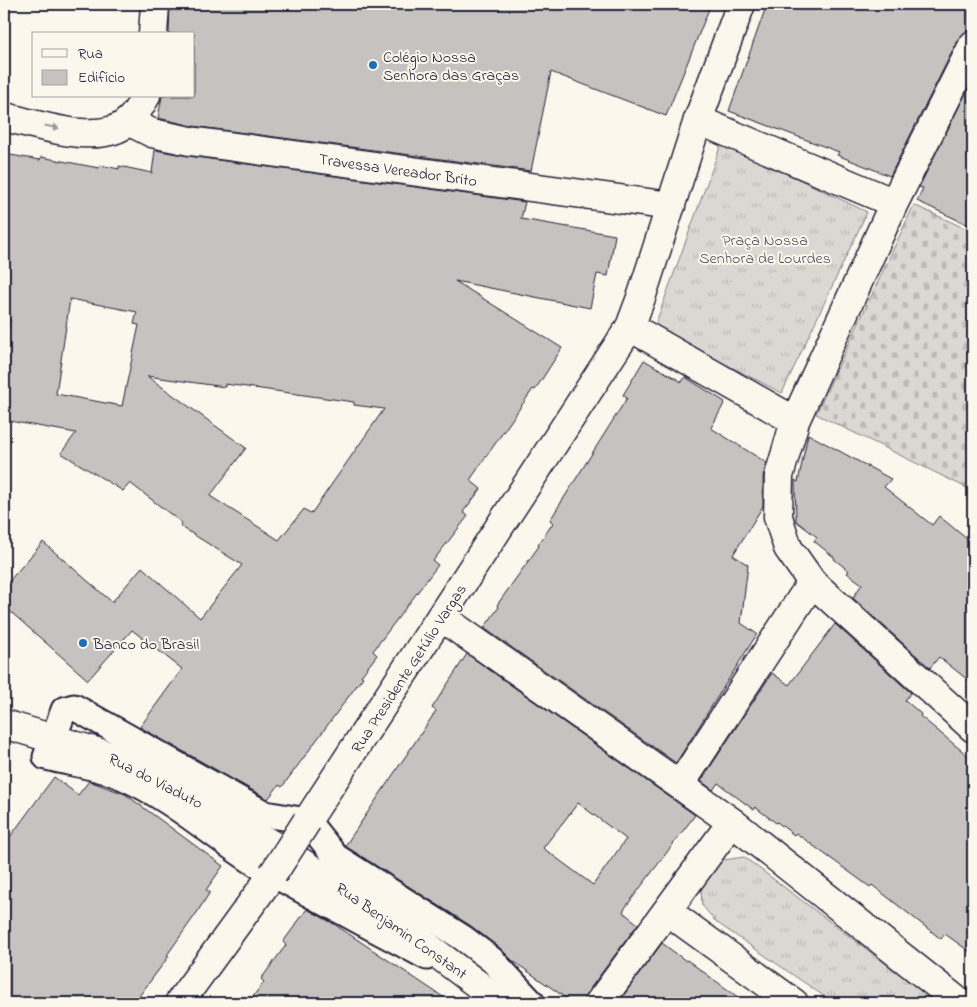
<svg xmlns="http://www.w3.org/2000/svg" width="977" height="1007" font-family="'Indie Flower',sans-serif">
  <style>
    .grass { fill: url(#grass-tufts); stroke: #7e7d87 }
    .cemetery { fill: url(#cemetery-stones); stroke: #7e7d87 }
    .building { fill: #c6c2c0; stroke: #22223b; fill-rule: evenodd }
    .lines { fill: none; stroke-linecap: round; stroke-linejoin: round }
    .pedestrian-casing { stroke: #22223b; stroke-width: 29 }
    .minor-casing { stroke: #22223b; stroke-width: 31 }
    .tertiary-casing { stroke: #22223b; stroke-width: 31 }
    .primary-casing { stroke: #22223b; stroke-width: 31 }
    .pedestrian { stroke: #fbf7ec; stroke-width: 25 }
    .minor { stroke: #fbf7ec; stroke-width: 28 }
    .tertiary { stroke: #fbf7ec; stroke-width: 28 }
    .primary { stroke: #fbf7ec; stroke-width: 28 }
    .tertiary-bridge-casing { stroke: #22223b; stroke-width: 31; stroke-linecap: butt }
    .tertiary-bridge { stroke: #fbf7ec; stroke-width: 28 }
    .oneway { fill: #99979c }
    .poi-dot { fill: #1f6fb2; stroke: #fbf7ec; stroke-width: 2 }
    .labels { text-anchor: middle; stroke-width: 4; stroke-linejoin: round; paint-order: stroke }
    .poi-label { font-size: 16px; fill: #22223b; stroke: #fbf7ec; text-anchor: start }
    .street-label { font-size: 16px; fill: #22223b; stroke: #fbf7ec }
    .park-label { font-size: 16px; fill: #505061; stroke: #fbf7ec }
  </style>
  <defs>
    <pattern id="grass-tufts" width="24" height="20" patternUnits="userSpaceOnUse" patternTransform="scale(1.25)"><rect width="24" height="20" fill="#dbd8d3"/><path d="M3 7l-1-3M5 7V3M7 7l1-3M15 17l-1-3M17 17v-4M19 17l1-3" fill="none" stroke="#bcb9b6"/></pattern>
    <pattern id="cemetery-stones" width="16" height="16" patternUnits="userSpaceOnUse" patternTransform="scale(1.25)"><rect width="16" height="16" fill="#dbd8d3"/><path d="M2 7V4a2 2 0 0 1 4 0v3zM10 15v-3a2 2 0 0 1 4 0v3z" fill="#bcb9b6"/></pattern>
  </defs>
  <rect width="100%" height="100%" fill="#fbf7ec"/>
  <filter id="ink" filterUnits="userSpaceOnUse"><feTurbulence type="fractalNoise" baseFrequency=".02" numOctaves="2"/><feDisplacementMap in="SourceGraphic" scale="10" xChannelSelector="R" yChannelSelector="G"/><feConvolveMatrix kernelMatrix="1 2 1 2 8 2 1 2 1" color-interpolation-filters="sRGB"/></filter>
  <g filter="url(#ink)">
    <path class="grass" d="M 722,142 L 867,212 L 782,393 L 654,328 Z
      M 744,857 L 938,1003 L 834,1003 L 716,922 L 702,905 L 701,889 L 711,873 L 723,860 Z"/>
    <path class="cemetery" d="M 914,205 L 973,232 L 973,491 L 816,414 Z"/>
    <path class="building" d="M 170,4 L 711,4 L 666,116 L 551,72 L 531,171 L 193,126 L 158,118 L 162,96 L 194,96 L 194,34 L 169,34 Z
      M 767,4 L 973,4 L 973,30 L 965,32 L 959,38 L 890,176 L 837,155 L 839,152 L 729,111 Z
      M 973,79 L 973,227 L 917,201 L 923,188 L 919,187 Z
      M 155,150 L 188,156 L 525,202 L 521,219 L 615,235 L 608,276 L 597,274 L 590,308 L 455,281 L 562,348 L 535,390 L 533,389 L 470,480 L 481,489 L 463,512 L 468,516 L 433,561 L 438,565 L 373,651 L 377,655 L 361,676 L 363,677 L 282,787 L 279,785 L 268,799 L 140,727 L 182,669 L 132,630 L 88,680 L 4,606 L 4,587 L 43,542 L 112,602 L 142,567 L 200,618 L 242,565 L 180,526 L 182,523 L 130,483 L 123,491 L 61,453 L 76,433 L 4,420 L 4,350 L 10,320 L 4,319 L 4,154 L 40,160 L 41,157 L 99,168 L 100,165 L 119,169 L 119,166 L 152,173 ZM 70,299 L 137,312 L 134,324 L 139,325 L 122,406 L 56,394 ZM 147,376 L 225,387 L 225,384 L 297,394 L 354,402 L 354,405 L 384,409 L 311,514 L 304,509 L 279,540 L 210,496 L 246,448 Z
      M 644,360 L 682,382 L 685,377 L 725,402 L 711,428 L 767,463 L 763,476 L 763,506 L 733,555 L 748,565 L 741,623 L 757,634 L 676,763 L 484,628 L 499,607 L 497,605 L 539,546 L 538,545 L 553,523 L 550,520 L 627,398 L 623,395 Z
      M 808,434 L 891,479 L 884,487 L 932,525 L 939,516 L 973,544 L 973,684 L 939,657 L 930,668 L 853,598 L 862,584 L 847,573 L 849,571 L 834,559 L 835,558 L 814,541 L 817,537 L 796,521 L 795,480 L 798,482 Z
      M 835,624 L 911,693 L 905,700 L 921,714 L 920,716 L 973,760 L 973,954 L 945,934 L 941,939 L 872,885 L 870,887 L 815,847 L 796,833 L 794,835 L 777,822 L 776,823 L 755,807 L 754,810 L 718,783 L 713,790 L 701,781 L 772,673 L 789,685 Z
      M 467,654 L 695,815 L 625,908 L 623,912 L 638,924 L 586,994 L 584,1003 L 573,1003 L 513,961 L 501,949 L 471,926 L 345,846 L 436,711 L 432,708 ZM 578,803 L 626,839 L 593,885 L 543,848 Z
      M 54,777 L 78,795 L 89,781 L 125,794 L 223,866 L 206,890 L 210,892 L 196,914 L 167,955 L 169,956 L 134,1003 L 4,1003 L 4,845 Z
      M 307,909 L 334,924 L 452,1003 L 248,1003 L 264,982 L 261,979 L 286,945 L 283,942 Z
      M 662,943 L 686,961 L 687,960 L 746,1003 L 618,1003 Z"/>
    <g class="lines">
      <defs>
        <path id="pedestrian" d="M 427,957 C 376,929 324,903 273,874 C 222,845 178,801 123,777 C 99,766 72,764 46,757 L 64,710 L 74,707 L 265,814 L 307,821 L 336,857 L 463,938 L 492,960 L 532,1003"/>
        <path id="minor" d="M 973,45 L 894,203 L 795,421 L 779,476 L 778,517 L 788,548 L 812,582 L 973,728
          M 698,120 L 894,203
          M 630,327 L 795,421
          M 441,617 L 732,822 L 960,1003
          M 4,724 L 120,759 L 186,793 L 299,861 L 407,931 L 502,1003
          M 680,785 L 812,582
          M 667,911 L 794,1003
          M 599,1003 L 732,822"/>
        <path id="tertiary" d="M 128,121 L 152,133 L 190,141 L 671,206
          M 307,821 L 630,327 L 642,295 L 698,120 L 741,4
          M 179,1003 L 273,874"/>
        <path id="primary" d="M 153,34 L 155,4
          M 4,117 C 38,124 98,147 128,122 C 135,115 141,105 146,96"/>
      </defs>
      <use href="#pedestrian" class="pedestrian-casing"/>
      <use href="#minor" class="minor-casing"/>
      <use href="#tertiary" class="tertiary-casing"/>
      <use href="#primary" class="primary-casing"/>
      <use href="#pedestrian" class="pedestrian"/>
      <use href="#minor" class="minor"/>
      <use href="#tertiary" class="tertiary"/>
      <use href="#primary" class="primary"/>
      <defs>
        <path id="tertiary-bridge" d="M 273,874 L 307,821"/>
      </defs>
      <use href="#tertiary-bridge" class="tertiary-bridge-casing"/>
      <use href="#tertiary-bridge" class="tertiary-bridge"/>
    </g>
    <defs><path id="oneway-solid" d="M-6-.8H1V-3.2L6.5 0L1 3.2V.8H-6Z" transform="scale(1.25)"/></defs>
    <use class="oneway" href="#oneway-solid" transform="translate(52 127) rotate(11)"/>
  </g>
  <g class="poi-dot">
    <circle cx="373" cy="65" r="5"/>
    <circle cx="83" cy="643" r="5"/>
  </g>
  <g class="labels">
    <g class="poi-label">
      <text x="383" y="62">Colégio Nossa<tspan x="383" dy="18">Senhora das Graças</tspan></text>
      <text x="93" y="649">Banco do Brasil</text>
    </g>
    <g class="street-label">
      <text transform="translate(398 169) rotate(8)" y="6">Travessa Vereador Brito</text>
      <text transform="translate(408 668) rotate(-57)" y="6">Rua Presidente Getúlio Vargas</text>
      <text transform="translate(156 780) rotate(27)" y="6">Rua do Viaduto</text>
      <text transform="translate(402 930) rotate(35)" y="6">Rua Benjamin Constant</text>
    </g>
    <g class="park-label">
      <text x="765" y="245">Praça Nossa<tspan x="765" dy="18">Senhora de Lourdes</tspan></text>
    </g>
  </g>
  <rect width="977" height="1007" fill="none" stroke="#fbf7ec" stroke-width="20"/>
  <rect x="10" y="10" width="957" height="987" fill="none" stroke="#22223b" stroke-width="2" filter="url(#ink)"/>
  <rect x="32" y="32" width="162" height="65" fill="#fbf7ec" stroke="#a4a2a5"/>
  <rect x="42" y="49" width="25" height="8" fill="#fbf7ec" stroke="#a4a2a5"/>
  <text x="78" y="58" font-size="15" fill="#22223b">Rua</text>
  <rect x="42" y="70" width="25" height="15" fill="#c6c2c0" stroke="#a4a2a5"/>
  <text x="78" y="82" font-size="15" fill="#22223b">Edifício</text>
</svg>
